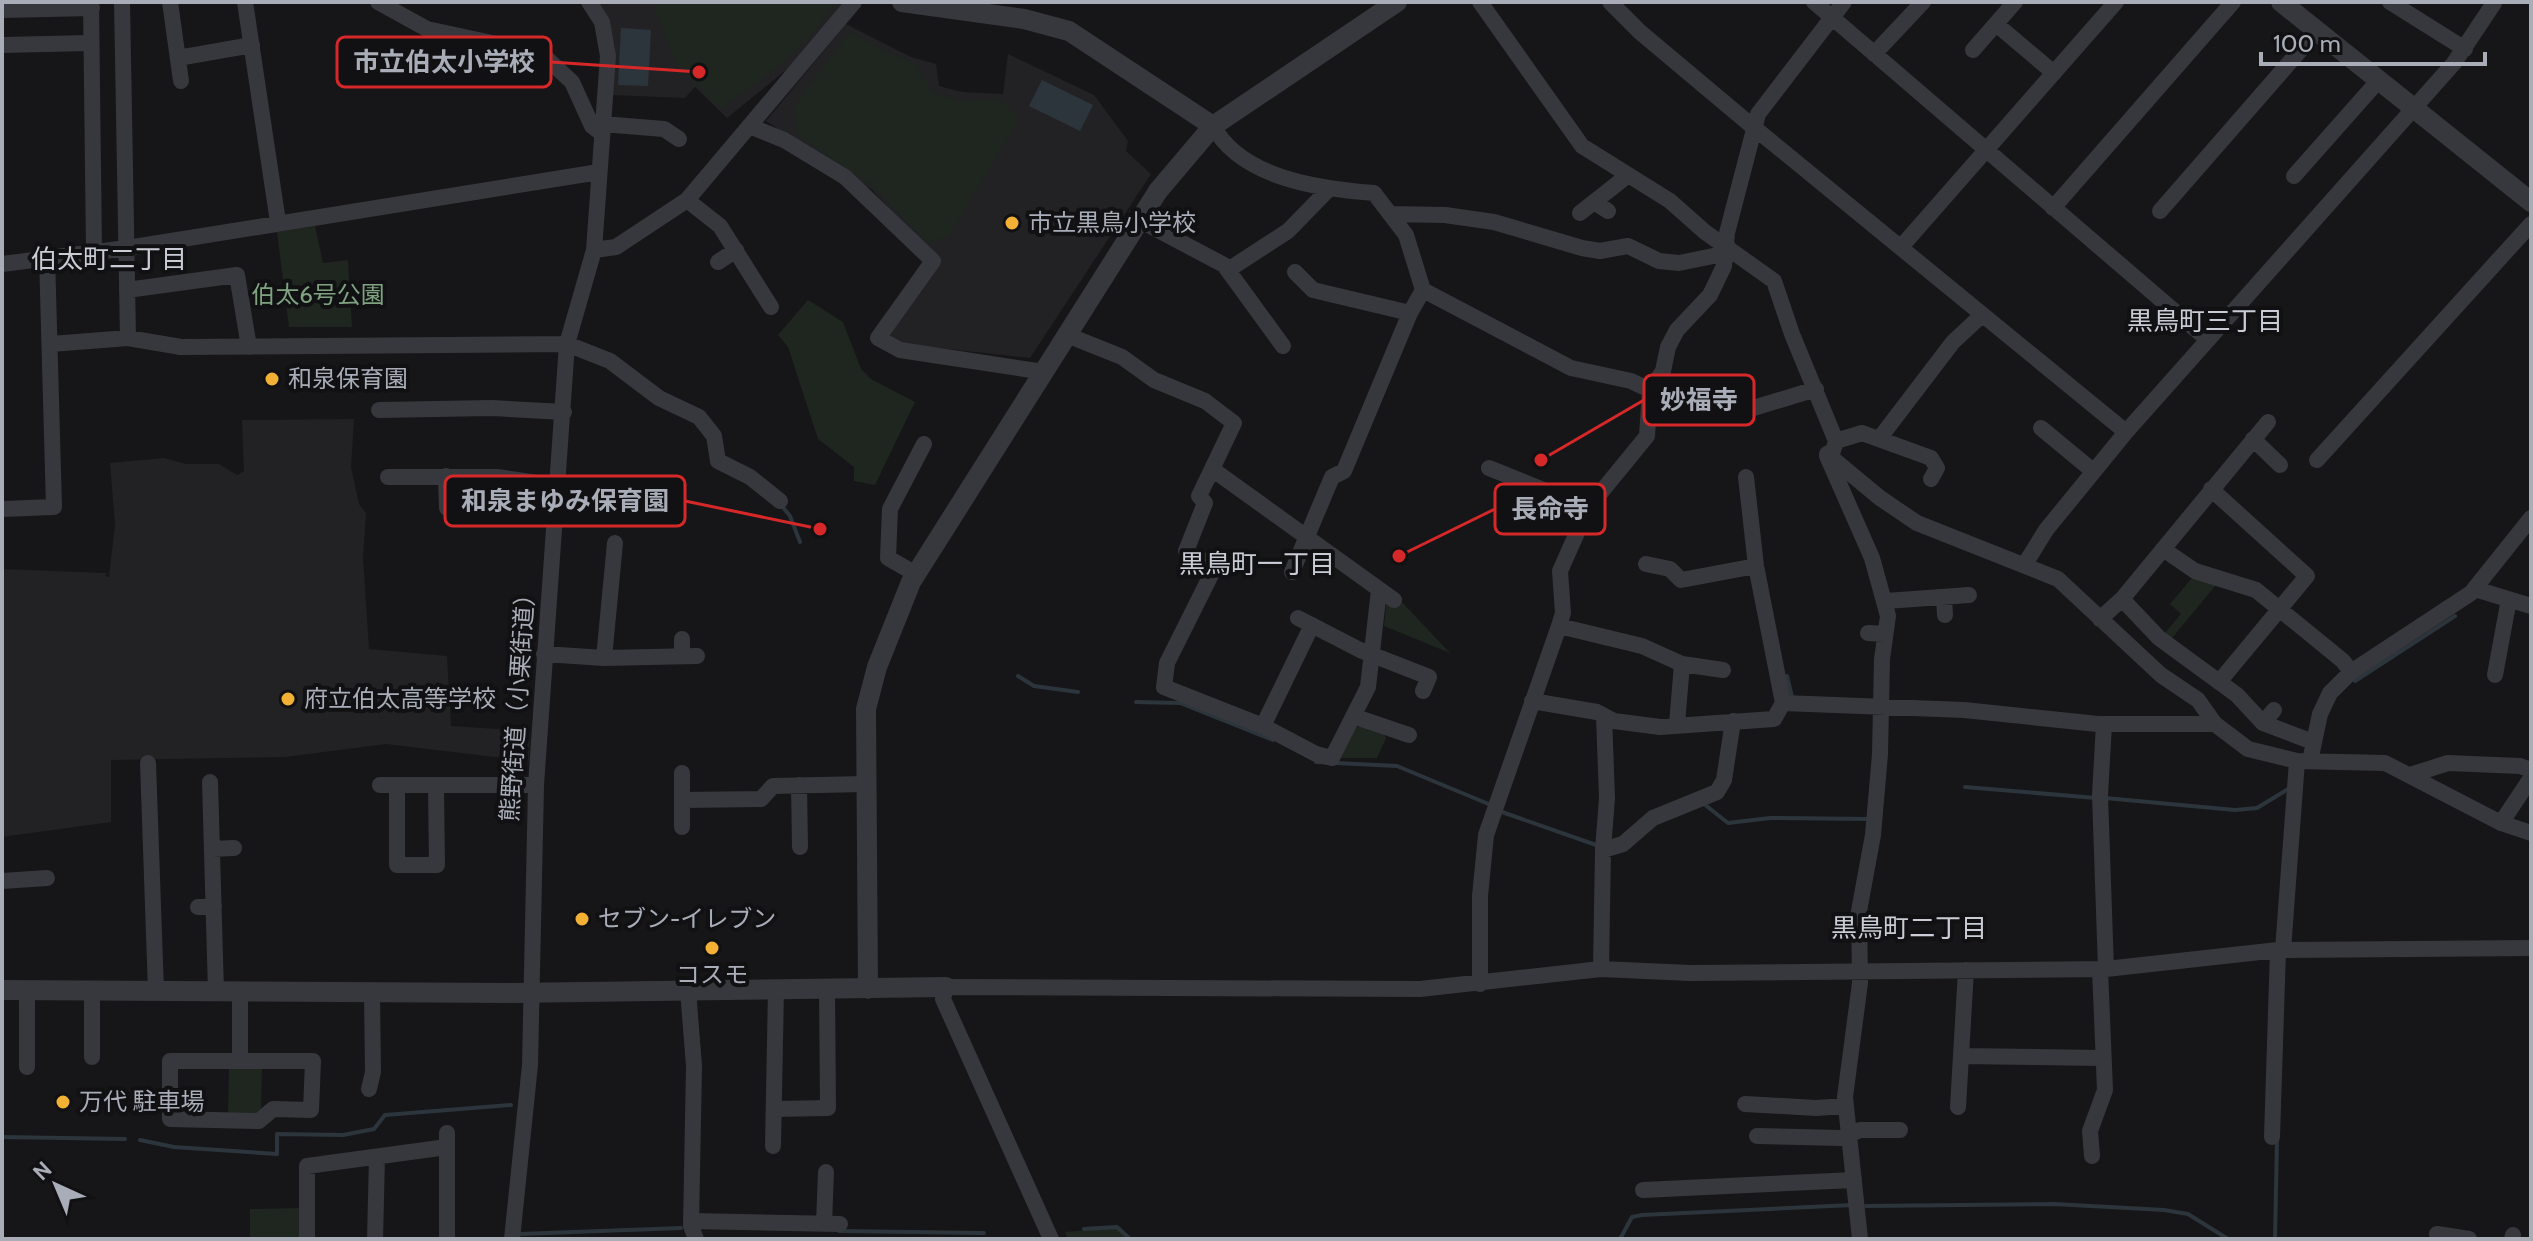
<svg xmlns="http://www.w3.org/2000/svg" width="2533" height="1241" font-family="Cabin,'Noto Sans JP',sans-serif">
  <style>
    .built { fill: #222225 }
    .green { fill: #1e261f }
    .water { fill: #2c353c }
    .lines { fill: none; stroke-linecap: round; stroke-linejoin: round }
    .stream { stroke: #2c353c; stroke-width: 4 }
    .minor { stroke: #37383d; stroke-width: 16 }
    .tertiary { stroke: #37383d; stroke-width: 20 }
    .poi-dot { fill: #f2b134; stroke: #111113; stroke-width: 3 }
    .labels { text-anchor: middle; stroke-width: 8; stroke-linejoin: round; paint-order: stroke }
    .poi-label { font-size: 24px; fill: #a8adb8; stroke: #111113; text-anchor: start }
    .park-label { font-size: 24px; fill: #7fa381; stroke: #111113 }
    .street-label { font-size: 24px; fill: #a8adb8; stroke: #111113 }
    .neighbourhood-label { font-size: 26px; fill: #c9ccd4; stroke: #111113 }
    .leader { fill: none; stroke: #d62828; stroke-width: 3 }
    .callout-dot { fill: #d62828; stroke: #111113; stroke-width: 3 }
    .callout { fill: #111113; stroke: #d62828; stroke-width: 3 }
    .callout-label { font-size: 26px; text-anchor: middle; font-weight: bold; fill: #a8adb8 }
  </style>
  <rect width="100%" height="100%" fill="#161618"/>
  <path class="built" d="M 595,2 L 846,2 L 801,58 L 727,118 L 695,87 L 685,98 L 613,95 L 615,46 L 609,25 Z
    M 846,24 L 911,57 L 936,64 L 939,86 L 962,92 L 1003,94 L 1008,54 L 1094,95 L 1128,141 L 1126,151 L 1151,174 L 1030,358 L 903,344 L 890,339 L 889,331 L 938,260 L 871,189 L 766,121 Z
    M 354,419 L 351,467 L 359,504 L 366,513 L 363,558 L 369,649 L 447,656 L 451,726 L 530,731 L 529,761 L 386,744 L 285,757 L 111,760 L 111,822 L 2,837 L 2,569 L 107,573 L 105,576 L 109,577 L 115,524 L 110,463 L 164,458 L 186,464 L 219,464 L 237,475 L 244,471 L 242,420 Z"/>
  <path class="green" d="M 636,2 L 836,2 C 806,49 766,78 721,109 L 677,65 L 652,4 Z
    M 850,31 L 879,49 L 913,62 L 935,94 L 964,101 L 1001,99 L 1019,119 L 948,237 L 928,244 L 873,187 L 798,136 L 794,106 Z
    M 315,226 L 323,263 L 348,260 L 352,327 L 289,327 L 277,232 Z
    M 808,300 L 843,322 L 861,369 L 871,379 L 915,402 L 875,485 L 854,481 L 854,467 L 818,439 L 788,347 L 778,335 Z
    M 2192,578 L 2216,585 L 2172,638 L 2164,634 L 2181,614 L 2170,604 Z
    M 1398,598 L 1450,653 L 1384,626 L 1386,605 Z
    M 1362,725 L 1383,732 L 1386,738 L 1377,758 L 1341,758 L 1356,728 Z
    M 229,1067 L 262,1067 L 261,1110 L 256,1114 L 228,1115 Z
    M 300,1208 L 299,1239 L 250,1239 L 250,1209 Z
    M 1118,1228 L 1126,1239 L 1068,1239 L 1065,1232 Z"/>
  <path class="water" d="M 621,28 L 651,30 L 648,86 L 618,85 Z
    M 1042,80 L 1093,105 L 1080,131 L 1029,106 Z"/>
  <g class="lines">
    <path class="stream" d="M 781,505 L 790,516 L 800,542
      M 1018,676 L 1034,686 L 1078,692
      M 1787,676 L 1792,697
      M 2355,681 L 2455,616
      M 1136,702 L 1180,703 L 1273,740
      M 1316,762 L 1397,766 L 1491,805
      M 1965,787 L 2096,798
      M 2105,798 L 2235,810 L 2257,808 L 2290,788
      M 1704,804 L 1728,823 L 1770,818 L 1868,819
      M 1499,811 L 1599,846
      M 2,1137 L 125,1139
      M 140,1140 L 174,1147 L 277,1154 L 277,1134 L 343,1135 L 374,1129 L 385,1115 L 511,1105
      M 1866,1206 L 2054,1204 L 2164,1210 L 2188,1214 L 2228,1239
      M 1084,1229 L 1117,1227 L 1130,1239
      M 839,1231 L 984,1233
      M 520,1234 L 681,1228
      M 1620,1239 L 1632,1217 L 1642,1215 L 1852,1205
      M 2275,1239 L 2277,1140"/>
    <path class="minor" d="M 91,2 L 94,251
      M 122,2 L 128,338
      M 170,2 L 181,81
      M 245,2 L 278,222
      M 378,2 L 427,29 L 542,54 L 572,82 L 592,126 L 601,133
      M 1480,2 L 1582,146 L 1670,201 L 1705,232 L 1774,281 L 1792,334 L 1836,441 L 1833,451 L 1827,454
      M 1610,2 L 1640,32 L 1752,126 L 2126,432
      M 1814,2 L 2208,340
      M 2390,2 L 2465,49
      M 2,10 L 92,8
      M 1996,24 L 2054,73
      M 2,45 L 91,43
      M 1973,50 L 2015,2
      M 1874,54 L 1923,2
      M 178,58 L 252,45
      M 602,124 L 664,129 L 679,139
      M 1213,126 C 1242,179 1321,189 1374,193 L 1406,235 L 1423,290 L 1571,368 L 1631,381 L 1650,390 L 1647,436 L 1588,508 L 1560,571 L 1563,613 L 1559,626 L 1486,835 L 1480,896 L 1480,984
      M 752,127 L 784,140 L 845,177 L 933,261 L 878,338 L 900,350 L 1044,372
      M 2294,176 L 2379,80
      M 687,200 L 720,226 L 771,307
      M 1594,202 L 1608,211
      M 2053,208 L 2233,2
      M 2160,211 L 2317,31
      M 1580,213 L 1627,176
      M 1390,214 L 1445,215 L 1494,222 L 1582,248 L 1600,251 L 1628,246 L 1659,261 L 1679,263 L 1723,254 L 1728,247
      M 1139,220 L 1224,265 L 1283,346
      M 1901,247 L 2116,2
      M 594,250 L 616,247 L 687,200 L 854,2
      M 718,262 L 736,250
      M 2,264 L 127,248 L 599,172
      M 1228,270 L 1288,231 L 1328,190
      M 1295,272 L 1313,290 L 1410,313
      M 127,290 L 237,275 L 249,347
      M 1067,335 L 1122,357 L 1154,380 L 1205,401 L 1234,423 L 1212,469 L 1394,600
      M 51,344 L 128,338 L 181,347 L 567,344 L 610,361 L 659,398 L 699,417 L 714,436 L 718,461 L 750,477 L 780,501
      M 1650,390 L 1663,371 L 1668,347 L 1677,330 L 1710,295 L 1724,266 L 1727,233 L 1758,114 L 1844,2
      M 379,410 L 492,408 L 564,412
      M 1737,413 L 1816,389
      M 2041,428 L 2093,471
      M 1879,439 L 1953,342 L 1982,315
      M 2253,439 L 2280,465
      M 1836,441 L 1862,433 L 1931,458 L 1937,468 L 1931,479
      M 1827,454 L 1880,498 L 1917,523 L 2058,579 L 2161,675 L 2198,700 L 2215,724 L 2248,749 L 2297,761 L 2385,763 L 2501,823 L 2531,833
      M 1827,456 L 1872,558 L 1888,616 L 1882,659 L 1880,754 L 1873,835 L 1859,911 L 1860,983 L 1845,1097 L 1860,1239
      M 2317,460 L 2531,224
      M 1489,468 L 1588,508
      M 1212,469 L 1199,496 L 1205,503 L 1186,551 L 1215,567 L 1167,663 L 1164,687 L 1263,726 L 1316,754 L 1332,758 L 1368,687 L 1379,590
      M 446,476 L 447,508
      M 388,477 L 497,477 L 558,486
      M 1746,477 L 1756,566 L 1783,703 L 1964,710 L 2098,724 L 2215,724
      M 2211,489 L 2307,576 L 2219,682
      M 2,509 L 54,507 L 47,256
      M 2163,549 L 2195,571 L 2256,590 L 2343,661 L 2351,672
      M 1646,564 L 1670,569 L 1681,580 L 1756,566
      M 2025,564 L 2046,530 L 2126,432 L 2454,63 L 2494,3
      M 1292,572 L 1332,477 L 1344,471 L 1410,313 L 1423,290
      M 916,574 L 888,558 L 890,509 L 924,444
      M 2475,589 L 2531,606
      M 1944,597 L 1945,615
      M 2122,599 L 2159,638 L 2237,695 L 2263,723 L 2305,739
      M 1886,601 L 1969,595
      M 1298,618 L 1360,650 L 1429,677 L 1423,691
      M 2100,619 L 2122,599 L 2268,422
      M 1559,626 L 1642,646 L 1682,664
      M 1868,633 L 1884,634
      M 682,639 L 682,656
      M 544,654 L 604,658 L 697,656
      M 604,658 L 615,543
      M 2495,675 L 2509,599
      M 1532,701 L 1597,712 L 1614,721 L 1660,727 L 1774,719 L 1783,703
      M 1353,716 L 1409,735
      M 2263,723 L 2274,710
      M 1677,724 L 1682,664 L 1723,670
      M 2104,724 L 2100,795 L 2106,969
      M 1263,726 L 1312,625
      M 2310,761 L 2320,714 L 2330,693 L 2351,672 L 2471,593 L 2531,518
      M 148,763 L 156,991
      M 2410,775 L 2448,763 L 2520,766 L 2531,770
      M 210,782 L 216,992
      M 380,785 L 536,785
      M 799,785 L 800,847
      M 397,786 L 397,865 L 437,865 L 436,786
      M 682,800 L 761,799 L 773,786 L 865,784
      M 2501,823 L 2531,778
      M 682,827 L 682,773
      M 212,849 L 234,848
      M 1603,850 L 1607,798 L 1604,716
      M 2,881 L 47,878
      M 198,907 L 214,906
      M 2283,950 L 2297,761
      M 1601,969 L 1603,850 L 1623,844 L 1653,818 L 1717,792 L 1724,780 L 1733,721
      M 688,990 L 694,1066 L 691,1226 L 696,1239
      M 92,991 L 92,1057
      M 1961,1056 L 2102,1058
      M 240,1061 L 313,1061 L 311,1110 L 273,1109 L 259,1121 L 170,1119 L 170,1061 L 240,1061 L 240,992
      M 27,1067 L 27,990
      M 369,1089 L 373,1072 L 372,992
      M 1745,1104 L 1816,1108 L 1846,1106
      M 1958,1107 L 1966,970
      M 774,1109 L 828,1108 L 827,990
      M 447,1133 L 447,1239
      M 1757,1136 L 1840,1138 L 1860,1130 L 1900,1130
      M 2272,1137 L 2278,950
      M 773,1146 L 776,989
      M 2092,1156 L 2090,1131 L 2105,1090 L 2100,969
      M 1643,1190 L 1854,1180
      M 691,1221 L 840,1224
      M 824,1224 L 826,1172
      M 2437,1234 L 2469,1239
      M 307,1239 L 307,1166 L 447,1147
      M 375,1239 L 377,1157
      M 512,1239 L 530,1065 L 536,785 L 567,344 L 594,250 L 608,56 L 602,22 L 589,2
      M 1051,1239 L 943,999 L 946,987 L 1420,989 L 1601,969 L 1690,973 L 2106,969 L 2278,950 L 2531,948
      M 2512,1239 L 2513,1235"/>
    <path class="tertiary" d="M 902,2 L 1024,19 L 1069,31 L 1213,126
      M 2281,2 L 2531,202
      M 868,989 L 866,709 L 877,667 L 911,582 L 1158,191 L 1213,126 L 1397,2
      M 2,990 L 511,993 L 946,987"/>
  </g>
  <g class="poi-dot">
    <circle cx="1012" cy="223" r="8"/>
    <circle cx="272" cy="379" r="8"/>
    <circle cx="288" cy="699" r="8"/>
    <circle cx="582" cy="919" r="8"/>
    <circle cx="712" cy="948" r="8"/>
    <circle cx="63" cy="1102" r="8"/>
  </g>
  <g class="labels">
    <g class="poi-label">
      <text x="1028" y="231">市立黒鳥小学校</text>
      <text x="288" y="387">和泉保育園</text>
      <text x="304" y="707">府立伯太高等学校</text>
      <text x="598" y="927">セブン-イレブン</text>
      <text x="712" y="983" text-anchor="middle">コスモ</text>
      <text x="79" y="1110">万代 駐車場</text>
    </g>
    <g class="park-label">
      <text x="318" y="303">伯太6号公園</text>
    </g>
    <g class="street-label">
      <text transform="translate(518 702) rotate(-86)" y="8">熊野街道（小栗街道）</text>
    </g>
    <g class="neighbourhood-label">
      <text x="109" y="268">伯太町二丁目</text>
      <text x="2205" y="330">黒鳥町三丁目</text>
      <text x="1257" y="573">黒鳥町一丁目</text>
      <text x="1909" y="937">黒鳥町二丁目</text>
    </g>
  </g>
  <path class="leader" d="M699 72L551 62M1541 460L1644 400M820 529L685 501M1399 556L1495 509"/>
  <g class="callout-dot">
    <circle cx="699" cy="72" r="8"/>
    <circle cx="1541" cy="460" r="8"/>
    <circle cx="820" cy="529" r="8"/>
    <circle cx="1399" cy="556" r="8"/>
  </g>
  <g class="callout">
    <rect x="337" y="37" width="214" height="50" rx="8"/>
    <rect x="1644" y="375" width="110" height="50" rx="8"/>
    <rect x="445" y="476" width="240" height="50" rx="8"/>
    <rect x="1495" y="484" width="110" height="50" rx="8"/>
  </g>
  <g class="callout-label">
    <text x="444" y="71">市立伯太小学校</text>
    <text x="1699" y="409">妙福寺</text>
    <text x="565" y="510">和泉まゆみ保育園</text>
    <text x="1550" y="518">長命寺</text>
  </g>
  <rect width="2533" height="1241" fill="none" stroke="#a8adb8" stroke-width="8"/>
  <g transform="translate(56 1185) rotate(316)" stroke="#111113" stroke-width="6" paint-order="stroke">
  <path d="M0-6L14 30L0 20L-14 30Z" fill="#a8adb8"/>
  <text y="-12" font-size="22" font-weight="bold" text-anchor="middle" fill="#a8adb8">N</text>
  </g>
  <path d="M2261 52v12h224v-12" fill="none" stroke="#a8adb8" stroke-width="4"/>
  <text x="2273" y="52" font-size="24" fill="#a8adb8" stroke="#111113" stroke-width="6" paint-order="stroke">100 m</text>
</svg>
